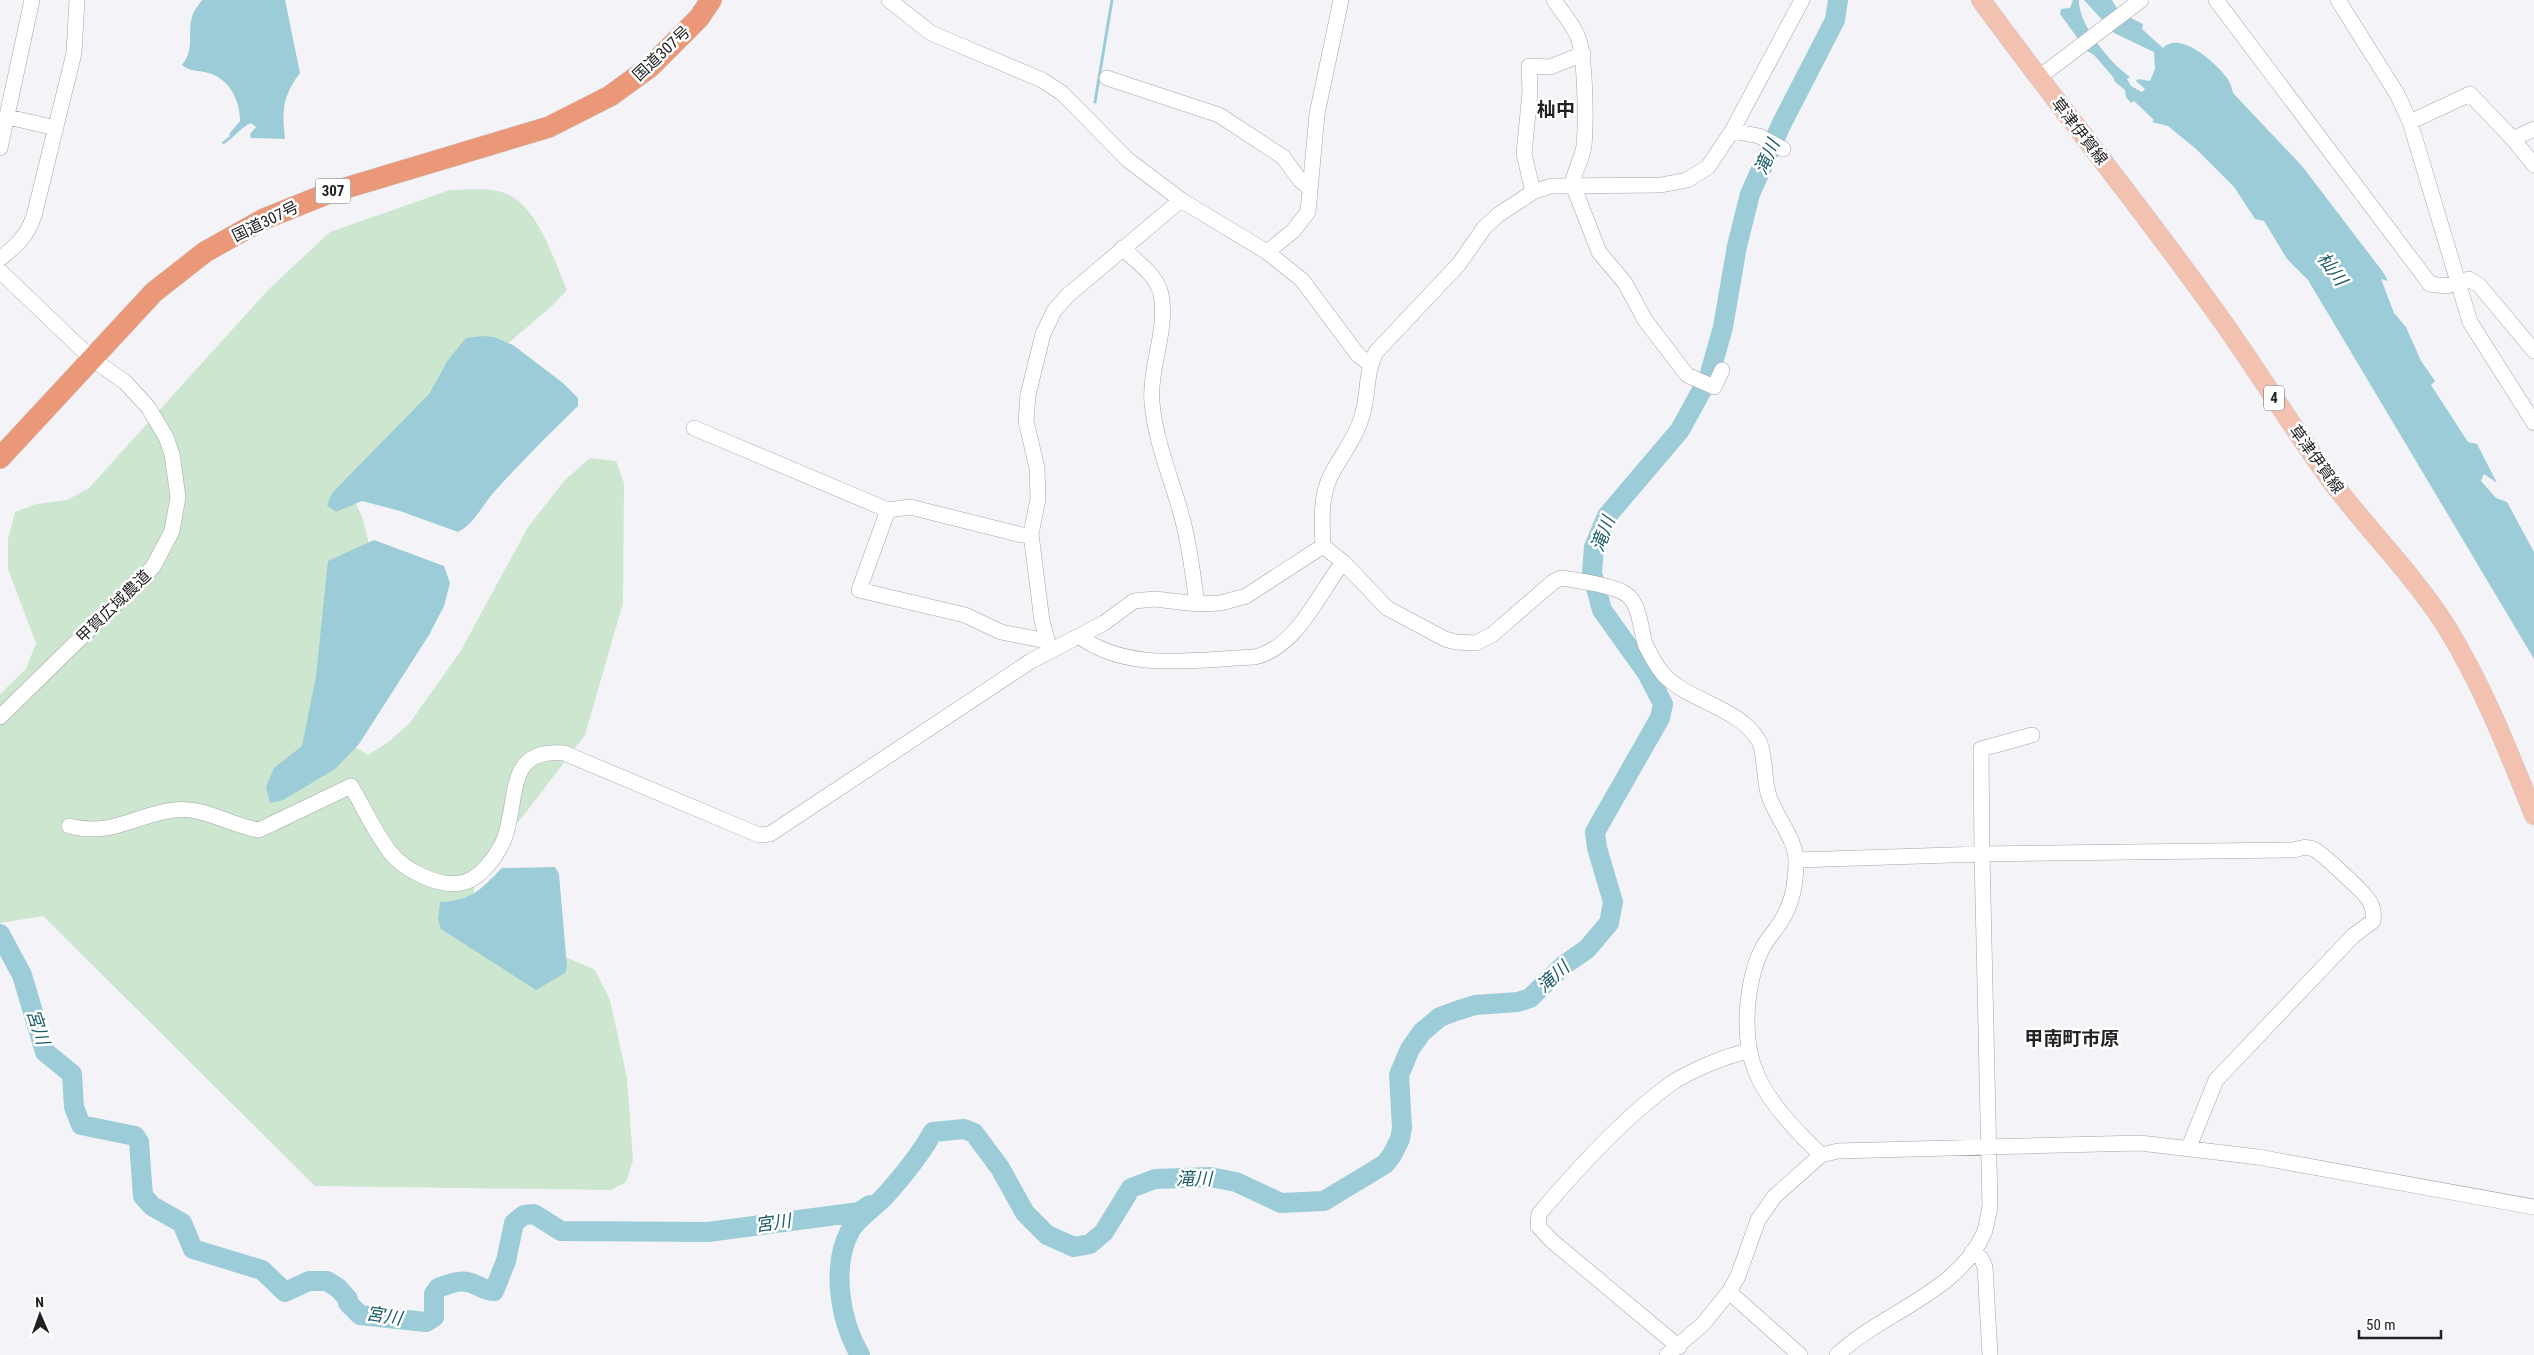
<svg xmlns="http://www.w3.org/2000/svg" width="2534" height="1355" font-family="'Roboto Condensed','Noto Sans JP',sans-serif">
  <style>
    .green { fill: #cde6cf }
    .water { fill: #9cccd7 }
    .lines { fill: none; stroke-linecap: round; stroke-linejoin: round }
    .stream { stroke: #9cccd7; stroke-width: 3 }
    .river { stroke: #9cccd7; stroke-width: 20 }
    .minor-casing { stroke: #a5a5a9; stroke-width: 16 }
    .major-casing { stroke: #cececf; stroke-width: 20 }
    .highway-casing { stroke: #cececf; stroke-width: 22 }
    .minor { stroke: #fff; stroke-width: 15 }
    .major { stroke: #f3c1af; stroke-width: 19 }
    .highway { stroke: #eb9879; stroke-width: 21 }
    .labels { text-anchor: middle; stroke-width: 5; stroke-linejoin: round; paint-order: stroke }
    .shield { fill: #fff; stroke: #646466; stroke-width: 1 }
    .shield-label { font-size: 15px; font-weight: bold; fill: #222224 }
    .street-label { font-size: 16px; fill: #222224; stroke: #fff }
    .water-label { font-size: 18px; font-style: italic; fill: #1a5b67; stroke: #fff }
    .quarter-label { font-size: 19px; font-weight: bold; fill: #222224; stroke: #fff }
  </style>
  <rect width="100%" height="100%" fill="#f4f4f8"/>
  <path class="green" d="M 450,190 C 465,190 482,188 497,191 C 536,197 553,259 567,290 L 553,305 L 351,478 L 351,493 L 363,519 L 371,553 L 350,744 L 368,755 L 387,743 L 409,724 L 460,652 L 528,527 L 564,481 L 590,458 L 616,461 L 624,483 L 623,603 L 585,735 L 527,811 L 476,872 L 473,898 L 538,945 L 595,970 L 610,1000 L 627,1078 L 633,1160 L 626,1182 L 611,1190 L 315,1186 L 43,916 L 0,923 L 0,694 L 26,669 L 36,643 L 8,569 L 8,539 L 15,512 L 37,504 L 67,500 L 89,488 L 268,290 L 330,232 Z"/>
  <path class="water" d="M 202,0 L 285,0 L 300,73 C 282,96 282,112 285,139 L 251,138 L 250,134 L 256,127 L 251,123 C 241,127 234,138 224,144 L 221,143 L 230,136 L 229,134 L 240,121 C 240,99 228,76 204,72 C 194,70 189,71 182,65 C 196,48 186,31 193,14 C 195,9 199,4 202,0 Z
    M 2073,0 L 2079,0 C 2078,25 2111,64 2130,77 L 2127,79 L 2131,86 L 2142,92 L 2145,89 L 2136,81 L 2138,79 L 2150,81 L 2155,69 L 2154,52 L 2114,33 L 2084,0 L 2112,0 L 2119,12 L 2143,24 L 2142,29 L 2163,48 C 2180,30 2216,63 2227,78 C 2230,82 2232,88 2233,93 L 2302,166 L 2383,272 L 2388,281 L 2381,279 L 2394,313 L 2406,327 L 2421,361 L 2435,381 L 2431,385 L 2468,442 L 2477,444 L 2497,483 L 2484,474 L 2481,481 L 2496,498 L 2507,502 L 2534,552 L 2534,659 L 2308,280 L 2287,259 L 2264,221 L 2255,219 L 2234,187 L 2196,149 L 2168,126 L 2152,122 L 2154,120 L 2134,101 L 2131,103 L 2126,97 L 2125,90 L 2115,82 L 2113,77 L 2094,55 L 2087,51 L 2060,14 L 2061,9 L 2070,8 Z
    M 482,336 L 494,337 L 513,345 L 563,383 L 578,398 L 578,406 C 549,434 521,462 494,492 C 482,506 474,524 458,532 L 400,511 L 362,501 L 336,512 L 327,505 L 332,493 L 429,394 L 448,360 L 466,338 Z
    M 374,540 L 444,566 L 450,583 L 444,606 L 429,635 L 359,744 L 335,769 L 283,800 L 270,803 L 266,787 L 274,768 L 302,746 L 316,676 L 328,561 Z
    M 555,867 L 559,874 L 567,967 L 565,973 L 536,990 L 441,929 L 438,920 L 440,902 C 472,901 481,889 502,868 Z"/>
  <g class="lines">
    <path class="stream" d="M 1095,102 L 1112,0"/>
    <path class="river" d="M 0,934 L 22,975 L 45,1052 L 72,1074 L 74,1107 L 81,1125 L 135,1136 L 139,1142 L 143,1196 L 152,1206 L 182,1223 L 193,1249 L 262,1270 L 285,1292 L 309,1281 L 327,1281 L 338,1288 L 348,1299 L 348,1303 L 360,1315 L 426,1322 L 434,1317 L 434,1294 L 438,1288 C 451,1283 462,1278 476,1285 C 483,1288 486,1291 494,1291 L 506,1261 L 514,1223 L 524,1215 L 534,1214 L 561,1231 L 708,1232 L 859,1212 L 870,1205
      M 860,1355 C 840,1321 831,1267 850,1231 C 858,1217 874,1208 885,1196 C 903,1176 920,1155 933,1132 L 964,1129 L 974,1133 L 1000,1168 L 1025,1213 L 1047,1235 L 1074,1247 L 1090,1244 L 1104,1232 L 1131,1188 L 1155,1179 L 1210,1177 L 1236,1182 L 1281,1203 L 1324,1201 L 1385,1164 L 1392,1155 L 1400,1139 L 1402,1128 L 1399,1075 L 1410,1049 L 1422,1032 L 1440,1017 L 1456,1011 L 1475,1005 L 1518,1002 L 1530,998 L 1564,965 L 1587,949 L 1609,923 L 1613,902 L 1597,848 L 1595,832 L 1660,718 L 1663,704 L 1647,673 L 1602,610 L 1592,573 L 1594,547 L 1607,516 L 1680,430 L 1709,377 L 1723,327 L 1737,246 L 1750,194 L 1781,125 L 1835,20 L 1838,0"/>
    <defs>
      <path id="minor" d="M 889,0 L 931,33 L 1042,80 L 1062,93 L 1128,160 L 1181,200 L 1267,252 L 1302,280 L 1358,355 L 1370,364
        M 1554,0 C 1561,11 1572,23 1577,35 C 1586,54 1586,124 1584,146 C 1582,161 1572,174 1573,185 L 1599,252 L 1625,283 L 1645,320 L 1687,375 L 1714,387 L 1722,370
        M 1802,0 L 1732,131 L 1708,167 L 1687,180 L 1661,185 L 1551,186 L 1533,192 L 1498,215 L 1484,228 L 1459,264 L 1376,352 C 1365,373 1369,394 1362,416 C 1356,438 1340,457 1330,477 C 1320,500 1322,522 1323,546 L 1343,562 L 1387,608 L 1445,639 L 1456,642 L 1476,643 L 1493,634 L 1553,582 L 1561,578 C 1576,580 1614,586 1626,594 C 1641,605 1640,630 1646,646 C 1650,654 1658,668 1664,675 C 1690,702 1739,707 1759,741 C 1765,752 1764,779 1768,793 C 1774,815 1797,840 1796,862 C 1796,880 1793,900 1784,916 C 1779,927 1769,936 1763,947 C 1746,980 1741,1038 1756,1072 C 1767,1101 1799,1134 1821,1155
        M 2216,0 L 2430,284 L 2446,286 L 2469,279 L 2479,285 L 2534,351
        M 2338,0 L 2397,94 L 2410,122 L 2470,322 L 2534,423
        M 1107,78 L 1219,115 L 1283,157 L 1300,180 L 1310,189
        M 2038,78 L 2141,0
        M 8,117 L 56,128
        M 2410,122 L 2470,94 L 2513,139 L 2534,165
        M 1732,131 L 1759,136 L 1783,149
        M 2513,139 L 2534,129
        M 0,148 L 32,0
        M 1533,192 L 1524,154 L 1530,92 L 1529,66 L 1550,67 L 1583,54
        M 1122,248 C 1136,261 1156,274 1161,294 C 1168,331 1149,367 1152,403 C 1156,445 1173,482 1183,521 C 1190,548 1193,576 1197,604
        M 1267,252 L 1293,231 L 1308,212 L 1317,114 L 1341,0
        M 1,258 C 17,245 27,236 34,216 L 74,53 L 77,0
        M 0,271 L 92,359 L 125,382 L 148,407 L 166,437 L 172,454 L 178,497 L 172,531 L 153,567 L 0,717
        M 694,428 L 888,510 L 910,507 L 1022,535 L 1031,534
        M 888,510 L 859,590 L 965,615 L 1001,632 L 1047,641
        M 1079,636 C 1128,673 1197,659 1255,657 C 1297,647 1319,593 1343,562
        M 1050,650 L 1042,621 L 1031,534 L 1038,499 L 1037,468 L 1026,421 L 1028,395 L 1043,334 L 1054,311 L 1067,296 L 1181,200
        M 69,826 C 112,837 134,815 174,810 C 204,806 231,826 259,830 L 351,786 C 364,808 375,833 390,852 C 405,871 441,889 465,882 C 481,877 495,858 502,844 C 513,823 511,784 523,767 C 533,753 549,752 564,753 L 759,835 L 770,834 L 1031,661 L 1104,623 L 1134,601 L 1155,599 L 1197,604 L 1221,603 L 1246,596 L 1323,546
        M 1797,860 L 1982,854 L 1981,749 L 2032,735
        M 1972,1252 L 1981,1258 L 1985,1267 L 1990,1355
        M 1729,1292 L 1800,1355
        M 1679,1347 L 1552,1241 L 1538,1226 L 1539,1214 C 1577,1169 1625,1116 1672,1083 C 1689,1071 1730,1054 1750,1051
        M 1667,1355 L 1703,1324 L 1729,1292 L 1738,1276 L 1758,1220 L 1774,1197 L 1821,1155 L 1838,1151 L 2140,1143 L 2258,1157 L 2534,1207
        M 1837,1355 C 1882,1312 1958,1293 1984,1233 C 1987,1225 1988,1215 1990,1206 L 1982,854 L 2294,850 C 2301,848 2306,846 2313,849 C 2320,851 2367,895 2370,902 C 2374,909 2374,914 2373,921 L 2353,936 L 2216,1080 L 2189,1147"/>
      <path id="major" d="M 1981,0 C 2060,108 2145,212 2223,322 C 2259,373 2292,427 2329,478 C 2366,528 2413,574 2446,626 C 2483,686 2508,750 2534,815"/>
      <path id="highway" d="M 0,458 L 154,292 L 205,252 L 264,219 L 329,193 L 549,127 L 610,96 L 650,67 L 699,18 L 711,0"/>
    </defs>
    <use href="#minor" class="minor-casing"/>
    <use href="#major" class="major-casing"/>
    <use href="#highway" class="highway-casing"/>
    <use href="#minor" class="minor"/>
    <use href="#major" class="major"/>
    <use href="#highway" class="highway"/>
  </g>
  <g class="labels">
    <g class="shield">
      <rect x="315.5" y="178.5" width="35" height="25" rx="4"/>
      <rect x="2264" y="385.5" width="20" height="25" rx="4"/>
    </g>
    <g class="shield-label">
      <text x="333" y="196">307</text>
      <text x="2274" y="403">4</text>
    </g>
    <g class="street-label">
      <text transform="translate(661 53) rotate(-43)" y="6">国道307号</text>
      <text transform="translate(2080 131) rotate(52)" y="6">草津伊賀線</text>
      <text transform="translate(265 221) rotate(-26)" y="6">国道307号</text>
      <text transform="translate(2317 459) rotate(54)" y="6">草津伊賀線</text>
      <text transform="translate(113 606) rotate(-44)" y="6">甲賀広域農道</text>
    </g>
    <g class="water-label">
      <text transform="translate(1767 157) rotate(-66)" y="6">滝川</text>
      <text transform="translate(2332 269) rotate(54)" y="6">杣川</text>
      <text transform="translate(1603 534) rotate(-69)" y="6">滝川</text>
      <text transform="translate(1553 977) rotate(-42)" y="6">滝川</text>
      <text transform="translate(38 1027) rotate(72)" y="6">宮川</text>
      <text x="1194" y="1185">滝川</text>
      <text transform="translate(773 1223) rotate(-8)" y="6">宮川</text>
      <text transform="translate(384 1316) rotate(9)" y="6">宮川</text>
    </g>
    <g class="quarter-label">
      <text x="1556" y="116">杣中</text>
      <text x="2072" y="1045">甲南町市原</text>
    </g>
  </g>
  <g transform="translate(40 1315) rotate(358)" stroke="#ffffff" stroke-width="4" paint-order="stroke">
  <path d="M0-4L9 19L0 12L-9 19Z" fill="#222224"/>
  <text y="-8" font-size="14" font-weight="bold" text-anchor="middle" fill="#222224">N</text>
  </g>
  <path d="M2359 1330v8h82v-8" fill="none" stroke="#222224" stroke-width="2.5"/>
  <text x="2366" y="1330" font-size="15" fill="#222224" stroke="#ffffff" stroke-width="4" paint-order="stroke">50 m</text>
</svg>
